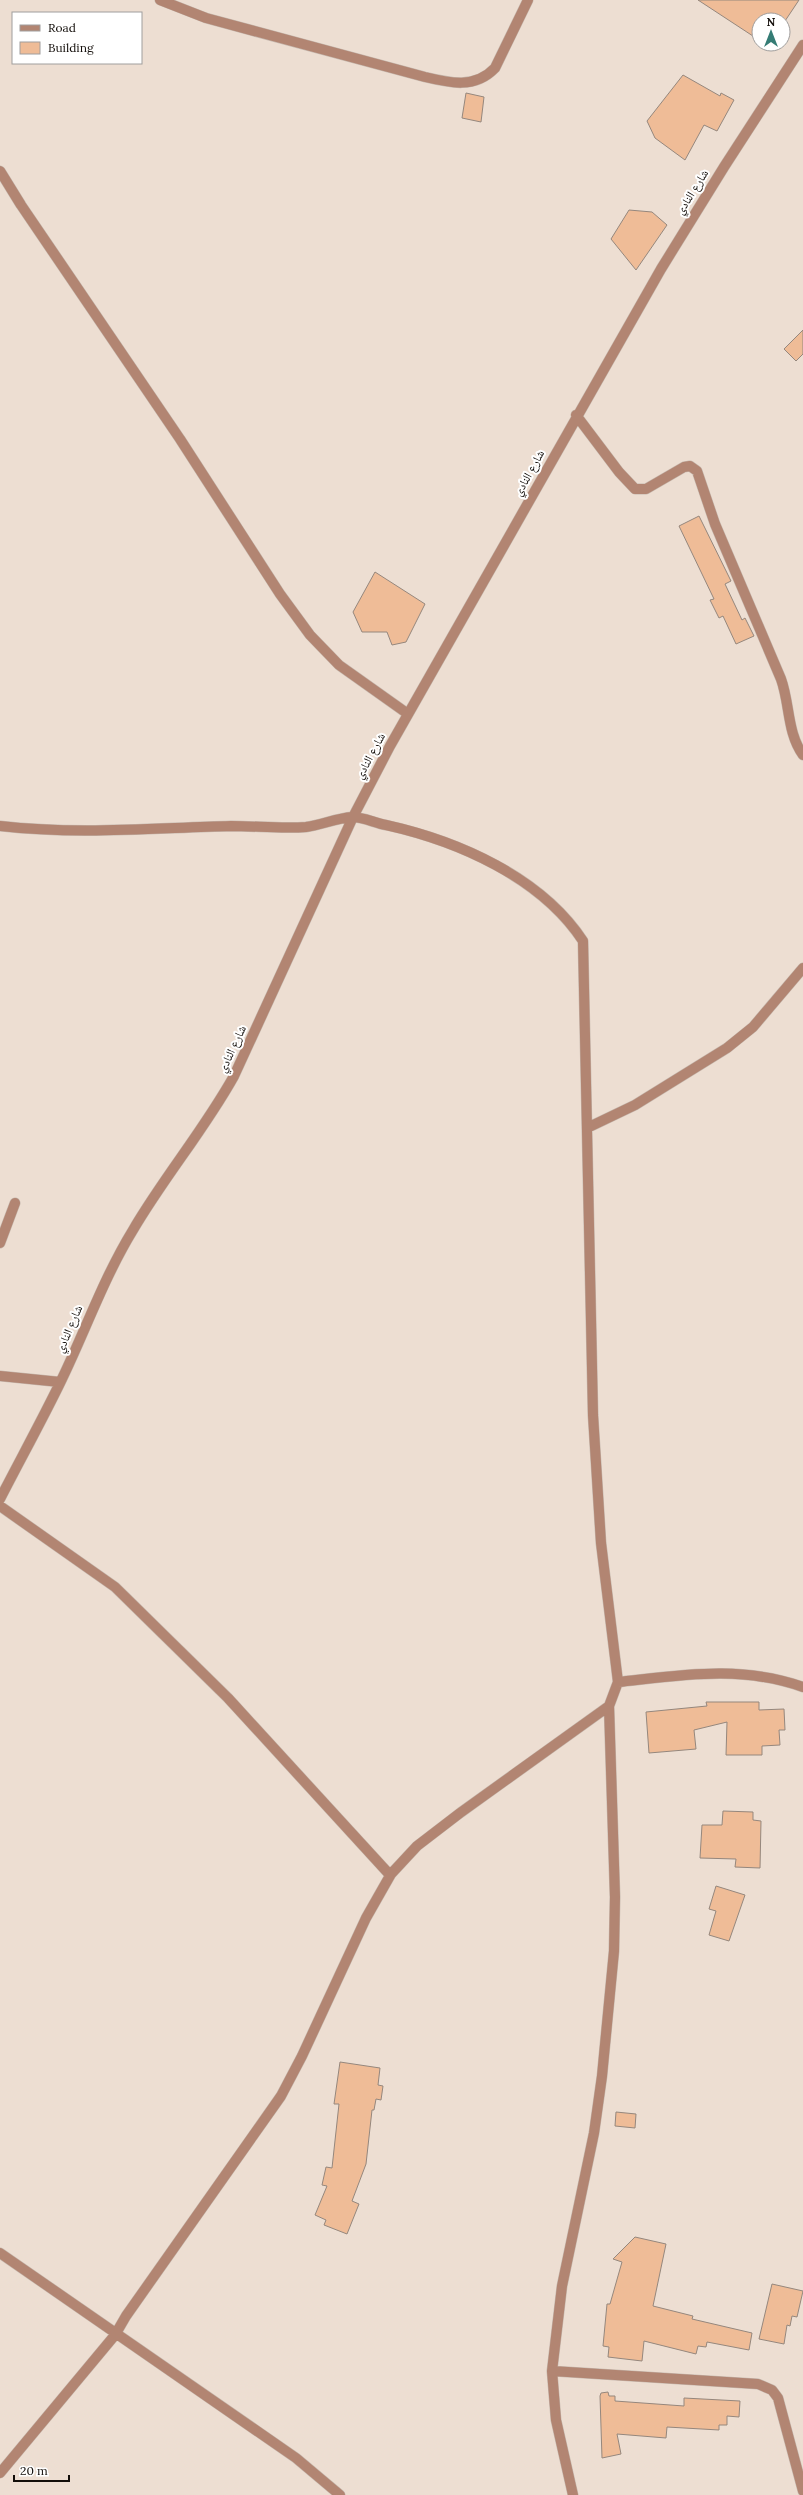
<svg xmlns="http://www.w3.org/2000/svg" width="803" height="2495" font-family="Lora,'Noto Naskh Arabic',serif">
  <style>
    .building { fill: #efbc97; stroke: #95877d }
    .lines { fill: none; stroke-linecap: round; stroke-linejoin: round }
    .minor-casing { stroke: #c6b8ae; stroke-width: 11 }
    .minor { stroke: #b28572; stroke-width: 10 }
    .labels { text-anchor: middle; stroke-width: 4; stroke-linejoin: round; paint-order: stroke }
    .street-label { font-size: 12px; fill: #120d09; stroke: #fff }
  </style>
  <rect width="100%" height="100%" fill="#edded2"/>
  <path class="building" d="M 698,0 L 799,0 L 783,24 L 783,20 L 759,20 L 759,40 Z
    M 683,75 L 720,96 L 721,93 L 734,100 L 717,131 L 704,125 L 685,160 L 655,138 L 647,121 Z
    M 466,93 L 484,97 L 481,122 L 462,118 Z
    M 629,210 L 652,212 L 667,225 L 636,270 L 611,239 Z
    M 803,330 L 803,354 L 796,361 L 784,349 Z
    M 699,516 L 731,581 L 725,584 L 742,620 L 745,618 L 754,636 L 736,644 L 723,616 L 719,618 L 710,600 L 714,599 L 679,526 Z
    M 375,572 L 425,604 L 406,642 L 392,645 L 387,632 L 362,632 L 353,612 Z
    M 706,1702 L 759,1702 L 759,1710 L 784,1709 L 785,1730 L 779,1730 L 780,1745 L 762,1746 L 762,1755 L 726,1755 L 727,1722 L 694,1730 L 696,1749 L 649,1753 L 646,1712 L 707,1706 Z
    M 723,1811 L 753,1812 L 753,1820 L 761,1821 L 760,1868 L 735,1867 L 736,1859 L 700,1858 L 702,1825 L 722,1825 Z
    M 716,1886 L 745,1895 L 729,1941 L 709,1935 L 716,1911 L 709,1909 Z
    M 340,2062 L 380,2068 L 378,2085 L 383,2086 L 381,2100 L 376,2099 L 374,2110 L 372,2110 L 366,2164 L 352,2201 L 359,2204 L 347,2234 L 324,2225 L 326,2220 L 315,2215 L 327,2186 L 322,2185 L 326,2167 L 332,2168 L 339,2104 L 334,2104 Z
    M 616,2112 L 636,2114 L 635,2128 L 615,2126 Z
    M 635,2237 L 666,2244 L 653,2306 L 693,2316 L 692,2319 L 752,2333 L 749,2350 L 707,2342 L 706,2347 L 698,2346 L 696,2354 L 644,2341 L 642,2361 L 608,2357 L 609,2347 L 603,2346 L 607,2304 L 610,2304 L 622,2262 L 613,2259 Z
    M 772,2284 L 803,2291 L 797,2317 L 792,2316 L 790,2326 L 787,2325 L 784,2344 L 759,2339 Z
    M 608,2392 L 609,2396 L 615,2396 L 615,2401 L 684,2406 L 684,2398 L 740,2401 L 739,2417 L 727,2416 L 727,2425 L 719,2425 L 719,2430 L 667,2427 L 666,2438 L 617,2434 L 621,2454 L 602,2458 L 600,2396 L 601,2393 Z"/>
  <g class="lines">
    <defs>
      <path id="minor" d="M 160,0 L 206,18 L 425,77 C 450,83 475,89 495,68 L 528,0
        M 0,171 L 21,205 L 180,439 L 280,594 L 310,635 L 339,665 L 408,714
        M 576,415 L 619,472 L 635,489 L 646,489 L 684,467 L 690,466 L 697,471 L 715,524 L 781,679 C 790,704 787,733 803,755
        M 0,826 C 78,835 153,828 231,826 C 256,826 282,829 306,827 C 321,825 337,818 352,817 C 363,817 375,823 386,825 C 458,841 541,877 583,941 L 593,1415 L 601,1543 L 618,1682 L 609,1706 L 615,1897 L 614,1951 L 602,2076 L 594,2133 L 562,2286 L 552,2371 L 556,2420 L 573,2495
        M 587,1128 L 635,1105 L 727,1048 L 753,1027 L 803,968
        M 0,1243 L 15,1203
        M 0,1376 L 60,1382
        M 0,1499 C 20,1460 41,1422 60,1383 C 85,1332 103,1279 133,1230 C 164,1177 204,1130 234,1076 L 353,817 L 390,746 L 661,269 L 724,167 L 803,45
        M 0,1506 L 115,1587 L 228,1698 L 390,1875
        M 618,1682 C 683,1675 740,1665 803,1687
        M 0,2253 L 296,2458 L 340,2495
        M 552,2371 L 758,2384 L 772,2390 L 778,2398 L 803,2491
        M 0,2473 L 115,2335 L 126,2316 L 281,2096 L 302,2056 L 366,1918 L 391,1874 L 417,1846 L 460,1813 L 609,1706"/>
    </defs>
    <use href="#minor" class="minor-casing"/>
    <use href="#minor" class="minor"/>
  </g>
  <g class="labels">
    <g class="street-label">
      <text transform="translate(692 192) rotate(-58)" y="4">شارع النادي</text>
      <text transform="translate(529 473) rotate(-61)" y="4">شارع النادي</text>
      <text transform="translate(370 756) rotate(-62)" y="4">شارع النادي</text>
      <text transform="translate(232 1049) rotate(-65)" y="4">شارع النادي</text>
      <text transform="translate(69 1329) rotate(-67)" y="4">شارع النادي</text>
    </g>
  </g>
  <rect x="12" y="12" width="130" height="52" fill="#ffffff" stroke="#a09e9d"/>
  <rect x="20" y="25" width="20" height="6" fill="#b28572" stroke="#a09e9d"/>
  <text x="48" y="32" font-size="12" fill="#120d09">Road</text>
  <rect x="20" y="42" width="20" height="12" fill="#efbc97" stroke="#a09e9d"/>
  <text x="48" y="52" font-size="12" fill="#120d09">Building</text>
  <g transform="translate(771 32)"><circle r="19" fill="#ffffff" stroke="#a09e9d"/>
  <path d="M0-3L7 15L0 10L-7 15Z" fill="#357c75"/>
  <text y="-6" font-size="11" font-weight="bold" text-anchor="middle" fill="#120d09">N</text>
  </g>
  <path d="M14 2475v6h55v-6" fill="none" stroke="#120d09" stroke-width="2"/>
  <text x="20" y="2475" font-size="12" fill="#120d09" stroke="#ffffff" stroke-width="3" paint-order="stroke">20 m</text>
</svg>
